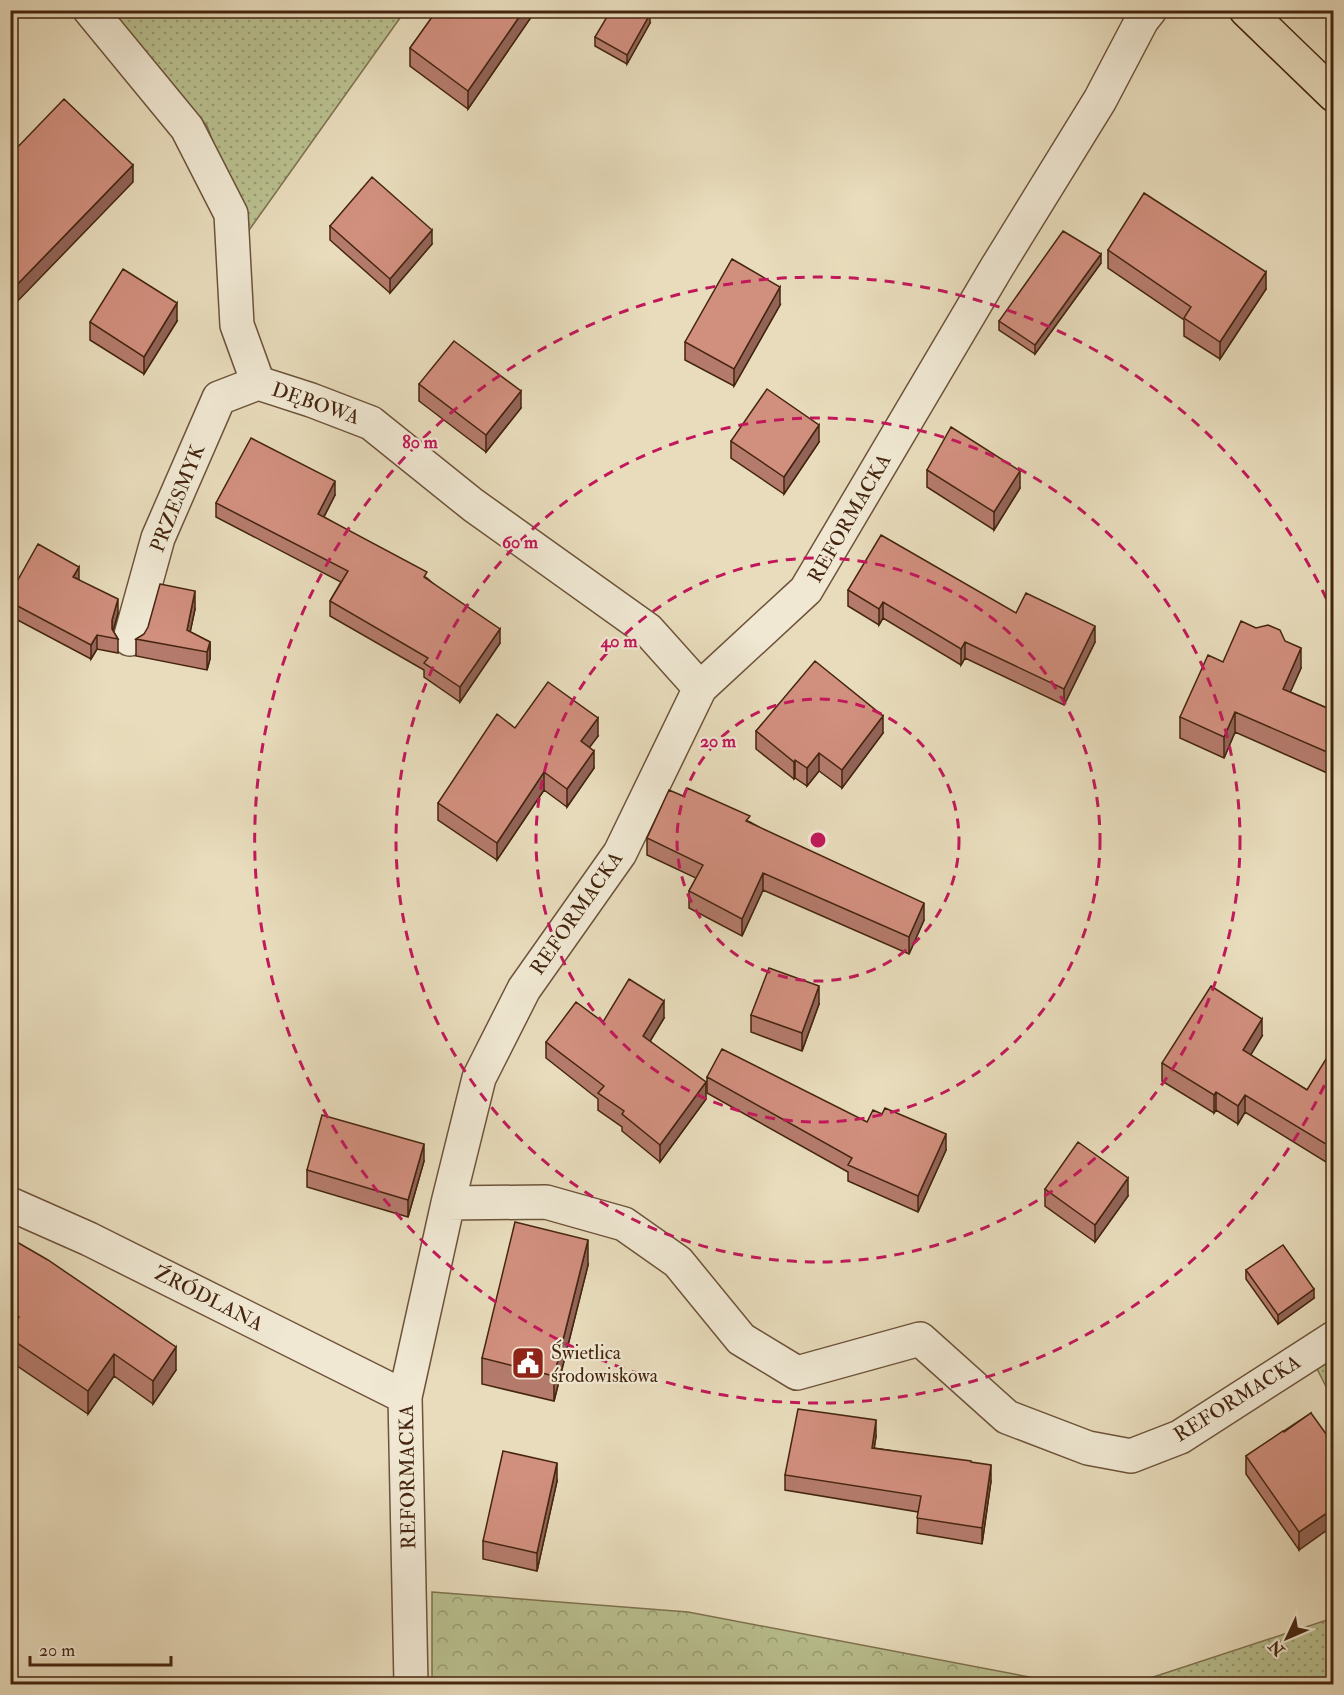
<svg xmlns="http://www.w3.org/2000/svg" width="1344" height="1695" font-family="'IM FELL Double Pica',serif">
  <style>
    .grass { fill: url(#grass-dots); stroke: #7f724f; stroke-width: 1.5 }
    .forest { fill: url(#forest-crowns); stroke: #7f724f; stroke-width: 1.5 }
    .lines { fill: none; stroke-linecap: round; stroke-linejoin: round }
    .street-casing { stroke: #6e533a; stroke-width: 36 }
    .primary-casing { stroke: #45250f; stroke-width: 36 }
    .street { stroke: #f0e8d3; stroke-width: 33 }
    .primary { stroke: #e8dcbc; stroke-width: 33 }
    .wall { fill: #b47b6c; stroke: #45250f; stroke-width: 1.5 }
    .shaded-wall { fill: #926458; stroke: #45250f; stroke-width: 1.5 }
    .building { fill: #d18f7e; stroke: #45250f; stroke-width: 1.5 }
    .ring { fill: none; stroke: #c2185b; stroke-width: 3; stroke-dasharray: 10 8 }
    .labels { text-anchor: middle; stroke-width: 4.5; stroke-linejoin: round; paint-order: stroke }
    .street-label { font-size: 20px; fill: #45250f; stroke: #f0e8d3 }
    .poi-label { font-size: 20px; fill: #45250f; stroke: #f0e8d3; text-anchor: start }
    .centre { fill: #c2185b; stroke: #f0e8d3; stroke-width: 3 }
    .ring-label { font-size: 18px; text-anchor: middle; font-weight: bold; fill: #c2185b; stroke: #f0e8d3; stroke-width: 4.5; stroke-linejoin: round; paint-order: stroke }
  </style>
  <defs>
    <pattern id="grass-dots" width="8" height="8" patternUnits="userSpaceOnUse" patternTransform="scale(1.5)"><rect width="8" height="8" fill="#b9bf8f"/><path d="M2 2h.1M6 6h.1" fill="none" stroke="#989b73" stroke-width="1.8" stroke-linecap="round"/></pattern>
    <pattern id="forest-crowns" width="20" height="18" patternUnits="userSpaceOnUse" patternTransform="scale(1.5)"><rect width="20" height="18" fill="#b9bf8f"/><path d="M2 6a3 3 0 1 1 6 0M12 15a3 3 0 1 1 6 0" fill="none" stroke="#989b73"/></pattern>
  </defs>
  <rect width="100%" height="100%" fill="#e8dcbc"/>
  <filter id="stains"><feTurbulence type="fractalNoise" baseFrequency=".00333" numOctaves="4"/><feColorMatrix values="0 0 0 0 .2 0 0 0 0 .09 0 0 0 0 .02 0 0 0 .5 -.17"/></filter>
  <radialGradient id="worn" r=".72"><stop offset=".6" stop-color="#630" stop-opacity="0"/><stop offset="1" stop-color="#630" stop-opacity=".3"/></radialGradient>
  <path class="grass" d="M 110,11 L 405,11 L 247,233 L 207,126 Z
    M 1333,1355 L 1333,1400 L 1316,1367 Z
    M 1333,1618 L 1333,1684 L 1132,1684 Z"/>
  <path class="forest" d="M 432,1592 L 688,1612 L 1066,1684 L 432,1684 Z"/>
  <g class="lines">
    <defs>
      <path id="street" d="M 90,10 L 187,128 L 231,214 L 237,325 L 258,383 L 311,400 L 371,423 L 473,505 L 648,630 L 700,688
        M 130,639 L 158,538 L 219,398 L 258,383
        M 448,1203 L 546,1202 L 624,1224 L 678,1262 L 741,1339 L 797,1373 L 920,1339 L 1007,1417 L 1088,1448 L 1131,1456 L 1180,1437 L 1334,1338
        M 10,1204 L 89,1239 L 405,1397
        M 411,1684 L 405,1397 L 448,1203 L 479,1078 L 524,989 L 620,853 L 700,688 L 806,590 L 997,267 L 1100,100 L 1142,20 L 1150,10"/>
      <path id="primary" d="M 1246,10 L 1334,95"/>
    </defs>
    <use href="#street" class="street-casing"/>
    <use href="#primary" class="primary-casing"/>
    <use href="#street" class="street"/>
    <use href="#primary" class="primary"/>
  </g>
  <path class="wall" d="M 434,10 L 536,10 L 468,109 L 410,66 L 410,48 L 436,12 Z
    M 650,23 L 627,64 L 595,46 L 595,37 Z
    M 330,226 L 432,244 L 390,293 L 330,240 Z
    M 1108,250 L 1266,289 L 1220,359 L 1184,336 L 1184,320 L 1108,268 Z
    M 1101,263 L 1035,354 L 999,330 L 999,321 Z
    M 780,305 L 734,386 L 685,360 L 685,342 Z
    M 177,321 L 144,374 L 90,340 L 90,322 Z
    M 419,384 L 521,408 L 486,452 L 419,401 Z
    M 731,441 L 819,442 L 784,494 L 731,458 Z
    M 927,470 L 1020,488 L 994,530 L 927,487 Z
    M 335,495 L 324,517 L 427,578 L 500,643 L 460,702 L 424,677 L 424,670 L 330,616 L 330,601 L 341,582 L 216,517 L 216,503 Z
    M 79,580 L 118,613 L 113,631 L 118,639 L 118,653 L 97,649 L 91,659 L 10,616 L 10,594 Z
    M 848,590 L 1016,613 L 1095,642 L 1064,705 L 965,658 L 961,665 L 883,618 L 879,625 L 848,606 Z
    M 195,609 L 190,632 L 210,642 L 210,659 L 207,670 L 136,656 L 136,639 Z
    M 1223,662 L 1301,668 L 1290,692 L 1334,711 L 1334,776 L 1235,732 L 1224,758 L 1180,738 L 1180,717 Z
    M 515,728 L 598,736 L 589,747 L 594,768 L 567,807 L 544,790 L 497,860 L 438,820 L 438,803 Z
    M 756,731 L 883,733 L 842,788 L 819,771 L 807,786 L 795,778 L 794,779 L 756,749 Z
    M 683,796 L 750,822 L 924,920 L 909,954 L 763,890 L 742,936 L 689,908 L 689,891 L 696,878 L 647,855 L 647,838 Z
    M 819,1004 L 802,1051 L 751,1032 L 751,1015 Z
    M 664,1018 L 650,1041 L 706,1099 L 660,1162 L 622,1131 L 622,1127 L 598,1110 L 598,1099 L 546,1058 L 546,1042 L 603,1022 Z
    M 1262,1036 L 1250,1055 L 1307,1090 L 1334,1064 L 1334,1167 L 1245,1112 L 1238,1124 L 1216,1110 L 1214,1113 L 1162,1081 L 1162,1063 Z
    M 707,1077 L 867,1122 L 946,1150 L 918,1212 L 848,1181 L 848,1172 L 707,1093 Z
    M 424,1161 L 408,1217 L 307,1187 L 307,1170 Z
    M 1045,1189 L 1128,1196 L 1095,1242 L 1045,1206 Z
    M 10,1238 L 176,1370 L 153,1404 L 114,1376 L 88,1414 L 10,1361 Z
    M 588,1265 L 554,1401 L 482,1384 L 482,1358 Z
    M 1246,1270 L 1314,1298 L 1278,1324 L 1246,1279 Z
    M 1311,1413 L 1299,1550 L 1246,1474 L 1246,1456 Z
    M 876,1436 L 874,1448 L 971,1463 L 991,1481 L 982,1544 L 917,1533 L 918,1512 L 785,1490 L 785,1475 Z
    M 557,1481 L 537,1571 L 483,1559 L 483,1541 Z"/>
  <path class="shaded-wall" d="M 524,10 L 536,10 L 468,109 L 468,91 Z
    M 650,14 L 650,23 L 627,64 L 627,55 Z
    M 133,165 L 133,182 L 10,309 L 10,292 Z
    M 432,230 L 432,244 L 390,293 L 390,279 Z
    M 1101,254 L 1101,263 L 1035,354 L 1035,345 Z
    M 1266,272 L 1266,289 L 1220,359 L 1220,342 Z
    M 780,287 L 780,305 L 734,386 L 734,369 Z
    M 177,303 L 177,321 L 144,374 L 144,357 Z
    M 521,391 L 521,408 L 486,452 L 486,435 Z
    M 819,425 L 819,442 L 784,494 L 784,477 Z
    M 1020,471 L 1020,488 L 994,530 L 994,512 Z
    M 335,481 L 335,495 L 318,528 L 318,514 Z
    M 79,567 L 79,580 L 73,577 Z
    M 195,591 L 195,609 L 187,647 L 187,630 Z
    M 118,599 L 118,613 L 112,634 L 112,620 Z
    M 883,602 L 883,618 L 879,625 L 879,609 Z
    M 1095,626 L 1095,642 L 1064,705 L 1064,689 Z
    M 500,629 L 500,643 L 460,702 L 460,687 Z
    M 97,635 L 97,649 L 91,659 L 91,645 Z
    M 210,642 L 210,659 L 207,670 L 207,652 Z
    M 965,642 L 965,658 L 961,665 L 961,649 Z
    M 1301,648 L 1301,668 L 1283,709 L 1283,689 Z
    M 1235,712 L 1235,732 L 1224,758 L 1224,737 Z
    M 883,716 L 883,733 L 842,788 L 842,770 Z
    M 598,718 L 598,736 L 581,759 L 581,741 Z
    M 594,751 L 594,768 L 567,807 L 567,789 Z
    M 819,753 L 819,771 L 807,786 L 807,768 Z
    M 795,760 L 795,778 L 794,779 L 794,762 Z
    M 544,772 L 544,790 L 497,860 L 497,843 Z
    M 763,873 L 763,890 L 742,936 L 742,919 Z
    M 924,903 L 924,920 L 909,954 L 909,937 Z
    M 819,986 L 819,1004 L 802,1051 L 802,1033 Z
    M 664,1001 L 664,1018 L 643,1053 L 643,1036 Z
    M 1262,1019 L 1262,1036 L 1243,1068 L 1243,1050 Z
    M 706,1082 L 706,1099 L 660,1162 L 660,1145 Z
    M 1216,1092 L 1216,1110 L 1214,1113 L 1214,1095 Z
    M 1245,1095 L 1245,1112 L 1238,1124 L 1238,1106 Z
    M 946,1134 L 946,1150 L 918,1212 L 918,1196 Z
    M 424,1144 L 424,1161 L 408,1217 L 408,1200 Z
    M 1128,1178 L 1128,1196 L 1095,1242 L 1095,1225 Z
    M 588,1240 L 588,1265 L 554,1401 L 554,1376 Z
    M 1314,1289 L 1314,1298 L 1278,1324 L 1278,1315 Z
    M 176,1347 L 176,1370 L 153,1404 L 153,1381 Z
    M 114,1354 L 114,1376 L 88,1414 L 88,1391 Z
    M 876,1420 L 876,1436 L 872,1464 L 872,1448 Z
    M 557,1463 L 557,1481 L 537,1571 L 537,1553 Z
    M 991,1465 L 991,1481 L 982,1544 L 982,1528 Z
    M 1334,1508 L 1334,1525 L 1299,1550 L 1299,1532 Z"/>
  <path class="building" d="M 437,10 L 524,10 L 468,91 L 410,48 Z
    M 611,10 L 645,10 L 650,14 L 627,55 L 595,37 Z
    M 64,99 L 133,165 L 10,292 L 10,155 Z
    M 372,177 L 432,230 L 390,279 L 330,226 Z
    M 1144,193 L 1266,272 L 1220,342 L 1184,318 L 1191,307 L 1108,250 Z
    M 1063,231 L 1101,254 L 1035,345 L 999,321 Z
    M 732,259 L 780,287 L 734,369 L 685,342 Z
    M 123,269 L 177,303 L 144,357 L 90,322 Z
    M 454,341 L 521,391 L 486,435 L 419,384 Z
    M 767,389 L 819,425 L 784,477 L 731,441 Z
    M 951,427 L 1020,471 L 994,512 L 927,470 Z
    M 251,438 L 335,481 L 318,514 L 427,572 L 424,577 L 500,629 L 460,687 L 424,663 L 428,658 L 330,601 L 348,571 L 216,503 Z
    M 881,535 L 1016,613 L 1026,593 L 1095,626 L 1064,689 L 965,642 L 961,649 L 883,602 L 879,609 L 848,590 Z
    M 38,544 L 79,567 L 73,577 L 118,599 L 112,620 L 112,629 L 118,639 L 97,635 L 91,645 L 10,602 L 10,594 Z
    M 160,584 L 195,591 L 187,630 L 210,642 L 207,652 L 136,639 L 144,634 L 148,627 Z
    M 1241,621 L 1256,628 L 1268,625 L 1280,630 L 1285,641 L 1301,648 L 1283,689 L 1334,711 L 1334,755 L 1235,712 L 1224,737 L 1180,717 L 1208,655 L 1223,662 Z
    M 815,661 L 883,716 L 842,770 L 819,753 L 807,768 L 795,760 L 794,762 L 756,731 Z
    M 548,682 L 598,718 L 581,741 L 594,751 L 567,789 L 544,772 L 497,843 L 438,803 L 497,714 L 515,728 Z
    M 687,788 L 750,816 L 746,821 L 924,903 L 909,937 L 763,873 L 742,919 L 689,891 L 703,865 L 647,838 L 669,790 L 683,796 Z
    M 769,968 L 819,986 L 802,1033 L 751,1015 Z
    M 629,979 L 664,1001 L 643,1036 L 706,1082 L 660,1145 L 622,1114 L 624,1111 L 598,1093 L 604,1086 L 546,1042 L 576,1002 L 603,1022 Z
    M 1211,986 L 1262,1019 L 1243,1050 L 1307,1090 L 1326,1059 L 1334,1064 L 1334,1149 L 1245,1095 L 1238,1106 L 1216,1092 L 1214,1095 L 1162,1063 Z
    M 722,1049 L 867,1122 L 873,1110 L 882,1114 L 885,1108 L 946,1134 L 918,1196 L 848,1165 L 852,1158 L 707,1077 Z
    M 322,1115 L 424,1144 L 408,1200 L 307,1170 Z
    M 1078,1142 L 1128,1178 L 1095,1225 L 1045,1189 Z
    M 515,1222 L 588,1240 L 554,1376 L 482,1358 Z
    M 10,1238 L 48,1260 L 176,1347 L 153,1381 L 114,1354 L 88,1391 L 10,1338 L 10,1330 L 19,1317 L 10,1312 Z
    M 1283,1245 L 1314,1289 L 1278,1315 L 1246,1270 Z
    M 798,1409 L 876,1420 L 872,1448 L 971,1461 L 971,1462 L 991,1465 L 982,1528 L 917,1518 L 921,1496 L 785,1475 Z
    M 1311,1413 L 1334,1445 L 1334,1508 L 1299,1532 L 1246,1456 L 1283,1431 L 1284,1432 Z
    M 503,1451 L 557,1463 L 537,1553 L 483,1541 Z"/>
  <g class="ring">
    <circle cx="818" cy="840" r="141"/>
    <circle cx="818" cy="840" r="282"/>
    <circle cx="818" cy="840" r="422"/>
    <path d="M1332 1069A563 563 0 1 1 1332 611"/>
  </g>
  <defs>
    <symbol id="civic-square" viewBox="-11 -11 22 22"><rect x="-9" y="-9" width="18" height="18" rx="4" fill="#8f2418" stroke="#f0e8d3"/><path d="M-.6-6.5H3V-4.5H.6V-3L4-1V1h2V6H-6V1h2V-1L-.6-3ZM-1.2 2.5V6h2.4V2.5Z" fill="#fff"/></symbol>
  </defs>
  <g fill-rule="evenodd">
    <use href="#civic-square" x="509" y="1344" width="38" height="38"/>
  </g>
  <g class="labels">
    <g class="street-label">
      <text transform="translate(316 403) rotate(19)" y="7">DĘBOWA</text>
      <text transform="translate(177 498) rotate(-68)" y="7">PRZESMYK</text>
      <text transform="translate(849 518) rotate(-60)" y="7">REFORMACKA</text>
      <text transform="translate(576 913) rotate(-55)" y="7">REFORMACKA</text>
      <text transform="translate(209 1298) rotate(27)" y="7">ŹRÓDLANA</text>
      <text transform="translate(1237 1398) rotate(-32)" y="7">REFORMACKA</text>
      <text transform="translate(407 1477) rotate(-91)" y="7">REFORMACKA</text>
    </g>
    <g class="poi-label">
      <text x="551" y="1359">Świetlica<tspan x="551" dy="23">środowiskowa</tspan></text>
    </g>
  </g>
  <circle cx="818" cy="840" r="9" class="centre"/>
  <g class="ring-label">
    <text x="420" y="448">80 m</text>
    <text x="520" y="548">60 m</text>
    <text x="619" y="647">40 m</text>
    <text x="718" y="747">20 m</text>
  </g>
  <rect width="1344" height="1695" fill="none" stroke="#e8dcbc" stroke-width="36"/>
  <rect x="12" y="12" width="1320" height="1671" fill="none" stroke="#45250f" stroke-width="3"/>
  <rect x="18" y="18" width="1308" height="1659" fill="none" stroke="#45250f" stroke-width="1.5"/>
  <g transform="translate(1287 1638) rotate(226)" stroke="#f0e8d3" stroke-width="4.5" paint-order="stroke">
  <path d="M0-4.5L10 22L0 15L-10 22Z" fill="#45250f"/>
  <text y="-9" font-size="16" font-weight="bold" text-anchor="middle" fill="#45250f">N</text>
  </g>
  <path d="M30 1656v9h141v-9" fill="none" stroke="#45250f" stroke-width="3"/>
  <text x="39" y="1656" font-size="18" fill="#45250f" stroke="#f0e8d3" stroke-width="4.5" paint-order="stroke">20 m</text>
  <rect width="100%" height="100%" filter="url(#stains)"/>
  <rect width="100%" height="100%" fill="url(#worn)"/>
</svg>
